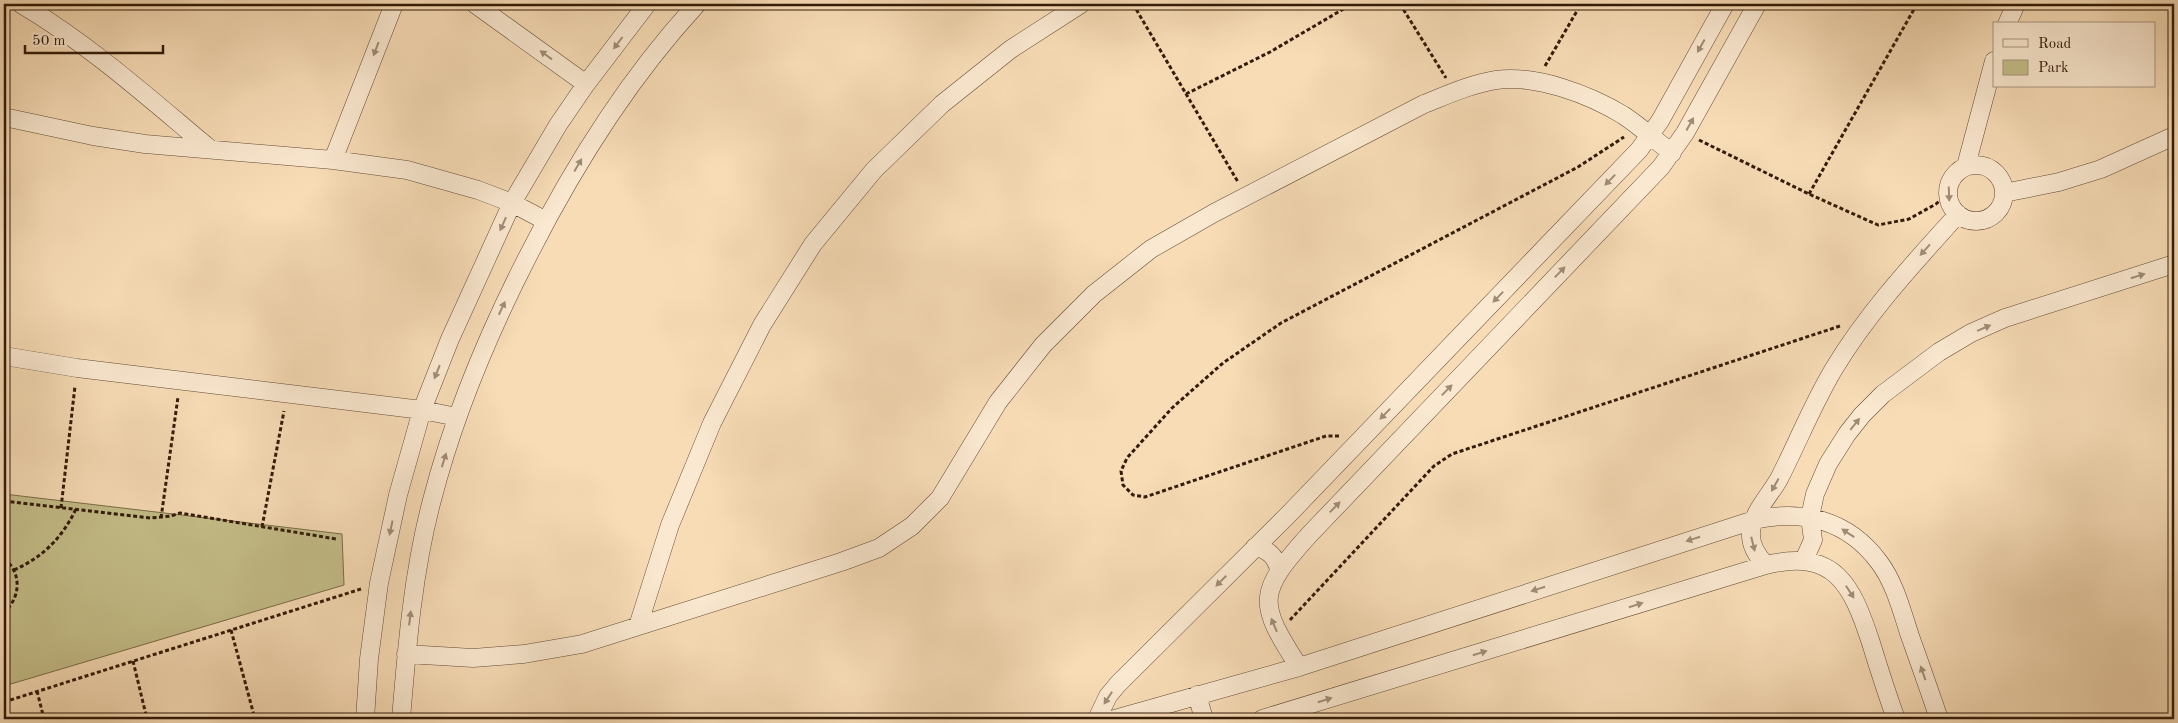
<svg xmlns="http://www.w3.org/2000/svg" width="2178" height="723" font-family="'Old Standard TT',serif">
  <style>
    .green { fill: #c4be89; stroke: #7b6c48 }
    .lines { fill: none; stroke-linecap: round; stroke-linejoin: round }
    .minor-casing { stroke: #634b34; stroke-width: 19 }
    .path { stroke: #321b08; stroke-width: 3; stroke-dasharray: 4 2.5; stroke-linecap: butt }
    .minor { stroke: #fae8d0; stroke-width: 18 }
    .oneway { fill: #a08c76 }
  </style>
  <rect width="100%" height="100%" fill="#f7dcb6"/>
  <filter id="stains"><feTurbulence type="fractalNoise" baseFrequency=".004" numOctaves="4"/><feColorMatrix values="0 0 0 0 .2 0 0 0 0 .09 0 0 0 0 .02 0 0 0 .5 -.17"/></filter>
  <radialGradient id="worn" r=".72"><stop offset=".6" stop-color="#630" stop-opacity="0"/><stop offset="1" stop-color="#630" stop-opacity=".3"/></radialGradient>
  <path class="green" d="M 4,494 L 342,534 L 344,585 L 4,686 Z"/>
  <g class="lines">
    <defs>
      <path id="minor" d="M 21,4 C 89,44 150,99 210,149
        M 475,4 L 586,84
        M 2007,24 L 2016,4
        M 4,117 L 93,136 L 145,144 L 333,160 L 407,170 L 478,190 L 512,203 L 546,221
        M 333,160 L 394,4
        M1948 193a28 28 0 1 1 56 0a28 28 0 1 1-56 0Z
        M 1966,166 L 1994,61
        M 2004,193 L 2059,182 L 2101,169 L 2174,136
        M 4,356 L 77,368 L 422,410 L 457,417
        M 1255,547 C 1269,550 1275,556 1279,569
        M 1804,560 L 1813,540 L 1810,517 L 1815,494 L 1828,464 L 1847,434 L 1862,415 L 1883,394 L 1939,352 L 1971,333 L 2005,318 L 2174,264
        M 1766,565 C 1757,556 1750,546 1751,532 C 1752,513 1770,495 1779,479 C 1798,442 1813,403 1835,367 C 1869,311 1914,263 1958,214
        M 638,626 L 670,525 L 712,423 L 762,325 L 813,244 L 874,170 L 942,104 L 1011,49 L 1081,4
        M 406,654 L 473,658 L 524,654 L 582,644 L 841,562 L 879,548 L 912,526 L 940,498 L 998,402 L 1043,345 L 1094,294 L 1151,249 L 1214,213 L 1424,104 C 1447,95 1471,84 1496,80 C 1536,74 1590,95 1623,115 C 1640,126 1656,141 1672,153
        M 1299,667 C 1257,602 1257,593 1309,535 L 1661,167 L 1685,133 L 1757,4
        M 1197,695 L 1204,719
        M 365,719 L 369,659 L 379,583 L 398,495 L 422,410 L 450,339 L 512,203 L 558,125 L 586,84 L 647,4
        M 401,719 C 407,646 413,571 432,500 C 454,415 488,334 528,256 C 574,165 628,79 697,4
        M 1097,719 L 1108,696 L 1118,684 L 1287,516 L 1639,150 L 1660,121 L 1725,4
        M 1115,719 L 1299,667 L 1754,520 C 1803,509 1848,520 1879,562 C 1895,583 1902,612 1910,636 C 1920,664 1930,692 1939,719
        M 1262,719 L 1766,565 C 1835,548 1852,585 1871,643 C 1879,669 1887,694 1896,719"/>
    </defs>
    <use href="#minor" class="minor-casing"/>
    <path class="path" d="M 1133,4 L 1238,182
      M 1400,4 L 1446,78
      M 1545,66 L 1581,4
      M 1186,94 L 1270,52 L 1352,4
      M 1699,140 L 1809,194 L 1878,225 L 1909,219 L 1936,204 L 1948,193
      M 1809,194 L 1917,4
      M 1339,436 L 1326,436 L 1145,497 L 1133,495 L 1123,485 L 1121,471 L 1127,458 L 1172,408 L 1223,363 L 1281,323 L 1578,167 L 1624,137
      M 4,501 L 151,518 L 171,516 L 180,513 L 336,539
      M 61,508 L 75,386
      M 161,518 L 178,397
      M 262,527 L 284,411
      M 4,559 C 22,572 21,598 4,612
      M 14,570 C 43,557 62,538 76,509
      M 1290,620 L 1434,466 L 1452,454 L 1840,326
      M 231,630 L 255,719
      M 133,661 L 147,719
      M 37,691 L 44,719
      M 4,702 L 361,589"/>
    <use href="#minor" class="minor"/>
  </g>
  <defs><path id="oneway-solid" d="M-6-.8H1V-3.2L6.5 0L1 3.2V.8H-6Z" transform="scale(1.25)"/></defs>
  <g class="oneway">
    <use href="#oneway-solid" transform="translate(618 43) rotate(127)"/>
    <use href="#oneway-solid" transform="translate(1701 46) rotate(119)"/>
    <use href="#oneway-solid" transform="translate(376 49) rotate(111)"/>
    <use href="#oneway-solid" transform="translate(546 55) rotate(-144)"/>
    <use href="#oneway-solid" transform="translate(1690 124) rotate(-61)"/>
    <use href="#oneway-solid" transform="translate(578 165) rotate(-60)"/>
    <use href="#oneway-solid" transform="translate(1610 180) rotate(134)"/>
    <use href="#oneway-solid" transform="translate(1949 194) rotate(88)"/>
    <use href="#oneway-solid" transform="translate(503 224) rotate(114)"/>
    <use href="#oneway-solid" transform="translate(1925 250) rotate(132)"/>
    <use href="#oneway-solid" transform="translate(1560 272) rotate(-46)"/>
    <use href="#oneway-solid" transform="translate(2138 276) rotate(-17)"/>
    <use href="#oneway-solid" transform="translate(1498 297) rotate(134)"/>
    <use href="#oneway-solid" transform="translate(502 308) rotate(-65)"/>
    <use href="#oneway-solid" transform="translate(1984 328) rotate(-23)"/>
    <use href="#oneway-solid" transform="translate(437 372) rotate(112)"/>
    <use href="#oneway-solid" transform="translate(1447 390) rotate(-46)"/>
    <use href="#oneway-solid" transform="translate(1385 414) rotate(134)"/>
    <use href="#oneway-solid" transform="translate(1855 424) rotate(-51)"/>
    <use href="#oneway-solid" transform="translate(444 460) rotate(-73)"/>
    <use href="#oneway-solid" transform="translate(1775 485) rotate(119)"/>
    <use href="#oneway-solid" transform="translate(1335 507) rotate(-46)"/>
    <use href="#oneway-solid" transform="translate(391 528) rotate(102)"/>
    <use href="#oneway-solid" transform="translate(1848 533) rotate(-147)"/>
    <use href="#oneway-solid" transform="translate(1693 539) rotate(162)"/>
    <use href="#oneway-solid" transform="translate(1753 544) rotate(76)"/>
    <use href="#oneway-solid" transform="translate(1221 581) rotate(135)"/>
    <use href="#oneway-solid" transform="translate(1538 589) rotate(162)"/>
    <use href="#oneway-solid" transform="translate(1850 592) rotate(57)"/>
    <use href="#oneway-solid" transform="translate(1636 605) rotate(-17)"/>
    <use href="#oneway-solid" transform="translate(410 618) rotate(-83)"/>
    <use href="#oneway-solid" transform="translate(1274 625) rotate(-113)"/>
    <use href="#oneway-solid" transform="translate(1480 653) rotate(-17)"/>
    <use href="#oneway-solid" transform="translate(1923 673) rotate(-109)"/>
    <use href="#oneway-solid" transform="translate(1108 698) rotate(123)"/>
    <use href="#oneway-solid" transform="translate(1325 700) rotate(-17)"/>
  </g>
  <rect width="2178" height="723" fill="none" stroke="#f7dcb6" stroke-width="20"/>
  <rect x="5" y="5" width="2168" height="713" fill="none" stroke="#321b08" stroke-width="2.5"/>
  <rect x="10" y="10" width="2158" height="703" fill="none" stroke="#321b08"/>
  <rect x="1993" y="22" width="162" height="65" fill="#fae8d0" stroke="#aa9680"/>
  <rect x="2003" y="39" width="25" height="8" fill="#fae8d0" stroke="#aa9680"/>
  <text x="2038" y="48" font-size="15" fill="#321b08">Road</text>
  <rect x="2003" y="60" width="25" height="15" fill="#c4be89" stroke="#aa9680"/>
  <text x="2038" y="72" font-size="15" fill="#321b08">Park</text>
  <path d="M25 45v8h138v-8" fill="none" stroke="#321b08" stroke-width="2.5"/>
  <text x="32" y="45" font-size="15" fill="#321b08" stroke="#fae8d0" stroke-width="4" paint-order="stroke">50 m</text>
  <rect width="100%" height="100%" filter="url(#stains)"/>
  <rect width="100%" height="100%" fill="url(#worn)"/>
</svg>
